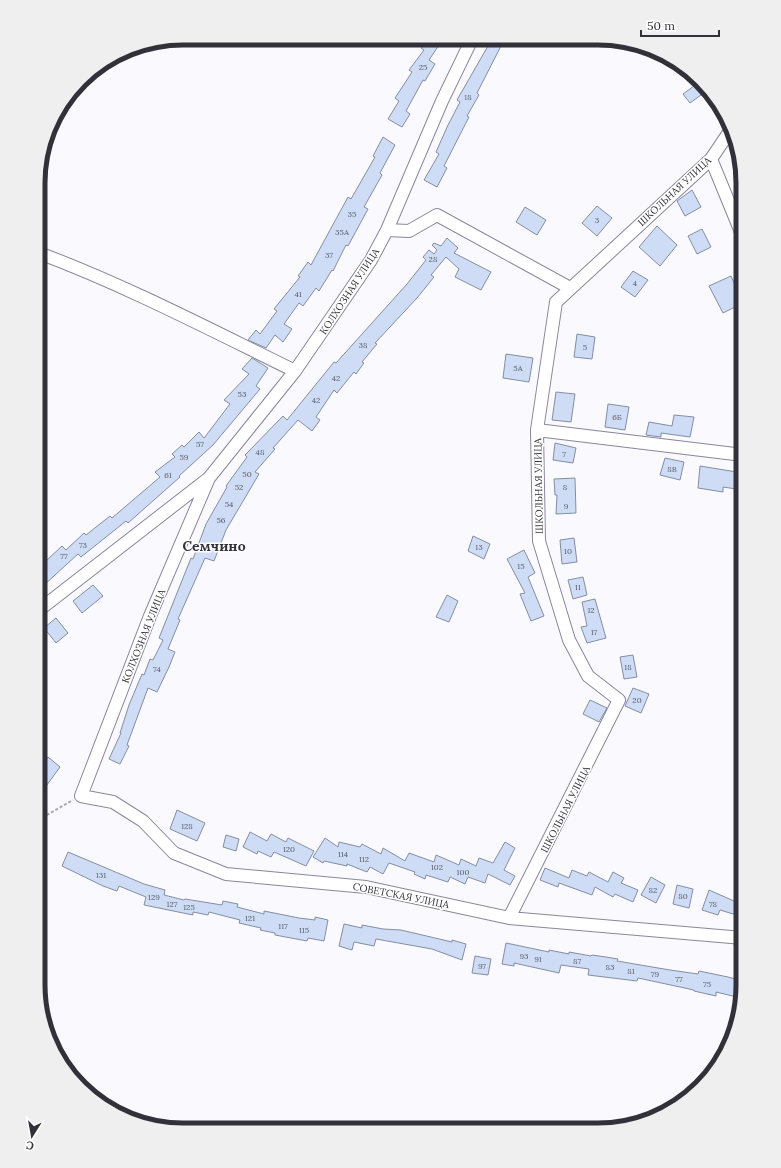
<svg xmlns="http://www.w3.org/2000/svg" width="781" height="1168" font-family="Lora,serif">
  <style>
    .building { fill: #cedcf6; stroke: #848ea1 }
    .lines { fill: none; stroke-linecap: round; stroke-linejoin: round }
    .minor-casing { stroke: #88879c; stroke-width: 14 }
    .path { stroke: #a9a9af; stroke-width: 2; stroke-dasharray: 3 2; stroke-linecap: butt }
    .minor { stroke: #fff; stroke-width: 12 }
    .labels { text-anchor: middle; stroke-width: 3; stroke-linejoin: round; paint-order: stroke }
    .number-label { font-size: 8px; fill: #595c69 }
    .street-label { font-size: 10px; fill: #32313a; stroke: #fff }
    .district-label { font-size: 14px; font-weight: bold; fill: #32313a; stroke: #fff }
    .rim { fill: none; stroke: #32313a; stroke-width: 5 }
  </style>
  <rect width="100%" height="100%" fill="#fafafe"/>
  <path class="building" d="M 427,39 L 436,39 L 441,42 L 429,60 L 435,64 L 425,81 L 423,80 L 406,111 L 410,114 L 402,127 L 388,119 L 399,101 L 395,98 L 412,72 L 409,70 L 424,50 L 421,48 Z
    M 492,39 L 498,39 L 503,42 L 477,93 L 479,95 L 467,116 L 469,117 L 444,166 L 447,168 L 437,187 L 424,180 L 439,154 L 436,152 L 448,125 L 460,102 L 457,100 Z
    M 698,83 L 705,92 L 690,103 L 683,94 Z
    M 383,137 L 395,145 L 380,173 L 382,175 L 364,207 L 368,209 L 348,246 L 346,245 L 333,271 L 332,270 L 319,291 L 316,288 L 303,306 L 299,303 L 284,324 L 292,329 L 283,342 L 275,335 L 266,348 L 248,340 L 256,330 L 260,334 L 277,311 L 274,309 L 300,277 L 298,276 L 308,262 L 311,265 L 348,197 L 351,199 L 375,157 L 373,156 Z
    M 692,190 L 701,207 L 685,216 L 677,201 Z
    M 597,206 L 612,218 L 597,236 L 582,223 Z
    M 525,207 L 546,220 L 537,235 L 516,222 Z
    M 657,226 L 677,245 L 660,266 L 639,247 Z
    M 702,229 L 711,247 L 697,254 L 688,236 Z
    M 447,238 L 458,248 L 454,253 L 491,272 L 481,290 L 455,277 L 459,269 L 446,257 L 431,275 L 434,277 L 417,298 L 375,343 L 377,344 L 362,362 L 364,363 L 356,374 L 354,372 L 337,393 L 334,390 L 316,417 L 320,420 L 312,431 L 298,420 L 273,448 L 275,449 L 255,472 L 259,474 L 226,530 L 214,561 L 205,558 L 178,619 L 180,620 L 168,649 L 175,652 L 169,667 L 157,692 L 148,688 L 127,745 L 129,746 L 120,764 L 109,759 L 121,733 L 120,733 L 129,705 L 142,674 L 144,675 L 150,659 L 153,660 L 163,640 L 159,638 L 191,558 L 193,559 L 206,524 L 227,487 L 226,486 L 247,457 L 245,455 L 283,416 L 287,420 L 334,362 L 336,363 L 407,284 L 426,260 L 423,257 L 429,250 L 434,254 L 437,250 L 432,245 L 434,243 L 441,246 Z
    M 633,271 L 648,280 L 635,297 L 621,287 Z
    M 731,276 L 743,303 L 723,313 L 709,286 Z
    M 577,334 L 595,337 L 592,359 L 574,357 Z
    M 506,354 L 533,358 L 529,382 L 503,378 Z
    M 252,358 L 268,368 L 256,386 L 260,389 L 213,445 L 179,476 L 180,477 L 128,523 L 126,521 L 81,557 L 78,554 L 43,586 L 39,581 L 39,563 L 45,558 L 47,560 L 62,546 L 66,550 L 84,533 L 86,535 L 110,516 L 112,518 L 160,477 L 155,472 L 175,457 L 172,454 L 182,445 L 184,447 L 199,432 L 204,438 L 230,404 L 224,400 L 249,374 L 242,369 Z
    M 556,392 L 575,394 L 571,422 L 552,420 Z
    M 608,404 L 629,407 L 625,430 L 605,427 Z
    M 674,415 L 694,417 L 690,437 L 661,433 L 661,437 L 646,435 L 649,422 L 672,426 Z
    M 555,443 L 576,448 L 573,463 L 553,460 Z
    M 665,458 L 684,462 L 680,480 L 660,475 Z
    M 700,466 L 743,473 L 743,490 L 723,487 L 723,492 L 698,488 Z
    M 575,478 L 576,513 L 556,514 L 557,495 L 555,495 L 554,479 Z
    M 473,536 L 490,544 L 484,559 L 468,551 Z
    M 574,538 L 577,562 L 562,564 L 560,540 Z
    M 524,550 L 535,573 L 528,577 L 544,616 L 531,621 L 520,594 L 525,593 L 507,559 Z
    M 583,577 L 587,595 L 573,599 L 568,580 Z
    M 93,585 L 103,596 L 82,613 L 73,601 Z
    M 447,595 L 458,601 L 449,622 L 436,617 Z
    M 595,599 L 606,638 L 587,643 L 581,627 L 587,626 L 582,602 Z
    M 56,618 L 68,633 L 56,643 L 44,628 Z
    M 633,655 L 637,677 L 624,679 L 620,657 Z
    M 633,688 L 649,694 L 641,713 L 625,706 Z
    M 590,700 L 607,708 L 599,722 L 583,714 Z
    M 48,757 L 60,767 L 44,789 L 38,785 L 38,769 Z
    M 177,810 L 205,823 L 197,841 L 170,829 Z
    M 250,832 L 267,841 L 271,834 L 286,842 L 288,838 L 314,851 L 306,866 L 274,852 L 271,857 L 258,851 L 257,854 L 243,847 Z
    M 226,835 L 239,839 L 236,851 L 223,847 Z
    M 325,838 L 338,847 L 339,842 L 360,847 L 362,844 L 381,854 L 383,848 L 405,861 L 409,853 L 434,862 L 436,855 L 459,865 L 461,859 L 476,866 L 479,858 L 493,863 L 505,842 L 515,848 L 504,870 L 515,876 L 510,885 L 488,874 L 485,883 L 468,877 L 465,884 L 450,877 L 448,882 L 426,875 L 425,879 L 414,874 L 415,872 L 389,863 L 383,874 L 370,867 L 367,872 L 347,864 L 347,866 L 324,861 L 323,863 L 313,857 Z
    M 68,852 L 144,884 L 165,890 L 164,895 L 184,900 L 185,899 L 222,905 L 223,901 L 238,904 L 237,907 L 264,914 L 264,911 L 299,918 L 315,920 L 315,917 L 328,920 L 324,941 L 308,938 L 307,941 L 275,935 L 275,933 L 260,930 L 261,928 L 239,923 L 240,920 L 209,912 L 208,915 L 193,912 L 193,915 L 144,905 L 146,897 L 119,886 L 117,891 L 103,886 L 62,866 Z
    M 545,868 L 569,878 L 572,870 L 587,876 L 589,872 L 608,882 L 613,872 L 624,878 L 621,883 L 638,890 L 633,902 L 615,894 L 613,897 L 595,887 L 592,895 L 559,883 L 558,887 L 540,880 Z
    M 651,877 L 665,885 L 656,903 L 641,895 Z
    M 677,885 L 693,889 L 689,908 L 673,904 Z
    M 709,890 L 743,905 L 743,917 L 720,910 L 718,915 L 702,910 Z
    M 344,924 L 362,928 L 362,925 L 383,929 L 401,930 L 452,942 L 452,940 L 466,944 L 462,960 L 432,949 L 376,939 L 374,946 L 354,942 L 352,950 L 339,946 Z
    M 506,943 L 549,952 L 549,950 L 569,954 L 569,952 L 591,956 L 592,955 L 606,957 L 618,959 L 617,961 L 670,970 L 698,974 L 699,971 L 728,977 L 743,981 L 743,995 L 741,998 L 716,992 L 716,996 L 694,991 L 694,990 L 638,978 L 637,981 L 588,975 L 589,969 L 561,965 L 559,973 L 514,963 L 514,966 L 502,964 Z
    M 475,956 L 491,959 L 488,975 L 472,973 Z"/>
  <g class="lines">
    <defs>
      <path id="minor" d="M 711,159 L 743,237
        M 387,230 L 409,231 L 437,215 L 570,288
        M 39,253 C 127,286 211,330 295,371
        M 537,430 L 743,455
        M 209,478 L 150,616 L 81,796 L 113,802 L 143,821 L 174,853 L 226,874 L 366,887 L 509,918 L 743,938
        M 39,610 L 209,478 L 295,371 L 371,260 L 387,230 L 442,101 L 472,39
        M 509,918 L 619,700 L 588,676 L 569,640 L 539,541 L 537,430 L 556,302 L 711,159 L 732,128"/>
    </defs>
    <use href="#minor" class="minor-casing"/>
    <path class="path" d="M 38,820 L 73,800"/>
    <use href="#minor" class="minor"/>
  </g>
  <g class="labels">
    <g class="number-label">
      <text x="423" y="70">25</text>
      <text x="468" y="100">18</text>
      <text x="352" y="217">35</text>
      <text x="597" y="223">3</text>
      <text x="342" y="235">35А</text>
      <text x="329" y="258">37</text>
      <text x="433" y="262">28</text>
      <text x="635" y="286">4</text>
      <text x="298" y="297">41</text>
      <text x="363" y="348">38</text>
      <text x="585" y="350">5</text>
      <text x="518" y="371">5А</text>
      <text x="336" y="381">42</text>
      <text x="242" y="397">53</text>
      <text x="316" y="403">42</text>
      <text x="617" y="420">6Б</text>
      <text x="200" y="447">57</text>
      <text x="260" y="455">48</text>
      <text x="564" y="457">7</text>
      <text x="184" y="460">59</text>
      <text x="672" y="472">8В</text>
      <text x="247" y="477">50</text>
      <text x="168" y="478">61</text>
      <text x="239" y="490">52</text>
      <text x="565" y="490">8</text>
      <text x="229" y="507">54</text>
      <text x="566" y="509">9</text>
      <text x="221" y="523">56</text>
      <text x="83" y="548">73</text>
      <text x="479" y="550">13</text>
      <text x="568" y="554">10</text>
      <text x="64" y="559">77</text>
      <text x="521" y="569">15</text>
      <text x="578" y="590">11</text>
      <text x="591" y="613">12</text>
      <text x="594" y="635">17</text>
      <text x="628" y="670">18</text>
      <text x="157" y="672">74</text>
      <text x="637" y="703">20</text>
      <text x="187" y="829">128</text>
      <text x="289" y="852">120</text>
      <text x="343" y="857">114</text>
      <text x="364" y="862">112</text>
      <text x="437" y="870">102</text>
      <text x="463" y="875">100</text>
      <text x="101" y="878">131</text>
      <text x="653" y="893">82</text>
      <text x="683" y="899">80</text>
      <text x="154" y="900">129</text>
      <text x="172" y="907">127</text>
      <text x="713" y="907">78</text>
      <text x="189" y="910">125</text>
      <text x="250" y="921">121</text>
      <text x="283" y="929">117</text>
      <text x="304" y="933">115</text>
      <text x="524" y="959">93</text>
      <text x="538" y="962">91</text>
      <text x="577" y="964">87</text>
      <text x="482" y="969">97</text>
      <text x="610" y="970">83</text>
      <text x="631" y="974">81</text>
      <text x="655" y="977">79</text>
      <text x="679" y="982">77</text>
      <text x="707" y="987">75</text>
    </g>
    <g class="street-label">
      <text transform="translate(674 191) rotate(-43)" y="4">ШКОЛЬНАЯ УЛИЦА</text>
      <text transform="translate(349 291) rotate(-57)" y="4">КОЛХОЗНАЯ УЛИЦА</text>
      <text transform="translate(538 486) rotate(-91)" y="4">ШКОЛЬНАЯ УЛИЦА</text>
      <text transform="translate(143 636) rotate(-68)" y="4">КОЛХОЗНАЯ УЛИЦА</text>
      <text transform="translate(565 809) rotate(-63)" y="4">ШКОЛЬНАЯ УЛИЦА</text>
      <text transform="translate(401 895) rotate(11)" y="4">СОВЕТСКАЯ УЛИЦА</text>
    </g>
    <g class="district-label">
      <text x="214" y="551">Семчино</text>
    </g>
  </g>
  <path d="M0 0H781V1168H0ZM183 45H598A138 138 0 0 1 736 183V985A138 138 0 0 1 598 1123H183A138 138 0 0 1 45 985V183A138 138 0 0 1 183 45Z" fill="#efefef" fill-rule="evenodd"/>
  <path class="rim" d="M183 45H598A138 138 0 0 1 736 183V985A138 138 0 0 1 598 1123H183A138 138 0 0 1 45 985V183A138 138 0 0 1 183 45Z"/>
  <g transform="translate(32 1136) rotate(191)" stroke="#ffffff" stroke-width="3" paint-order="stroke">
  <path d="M0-3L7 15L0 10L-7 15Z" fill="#32313a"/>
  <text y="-6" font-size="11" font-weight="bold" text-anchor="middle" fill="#32313a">С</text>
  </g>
  <path d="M641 30v6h78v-6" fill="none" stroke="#32313a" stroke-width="2"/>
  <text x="647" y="30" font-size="12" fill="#32313a" stroke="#ffffff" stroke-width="3" paint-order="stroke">50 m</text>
</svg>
